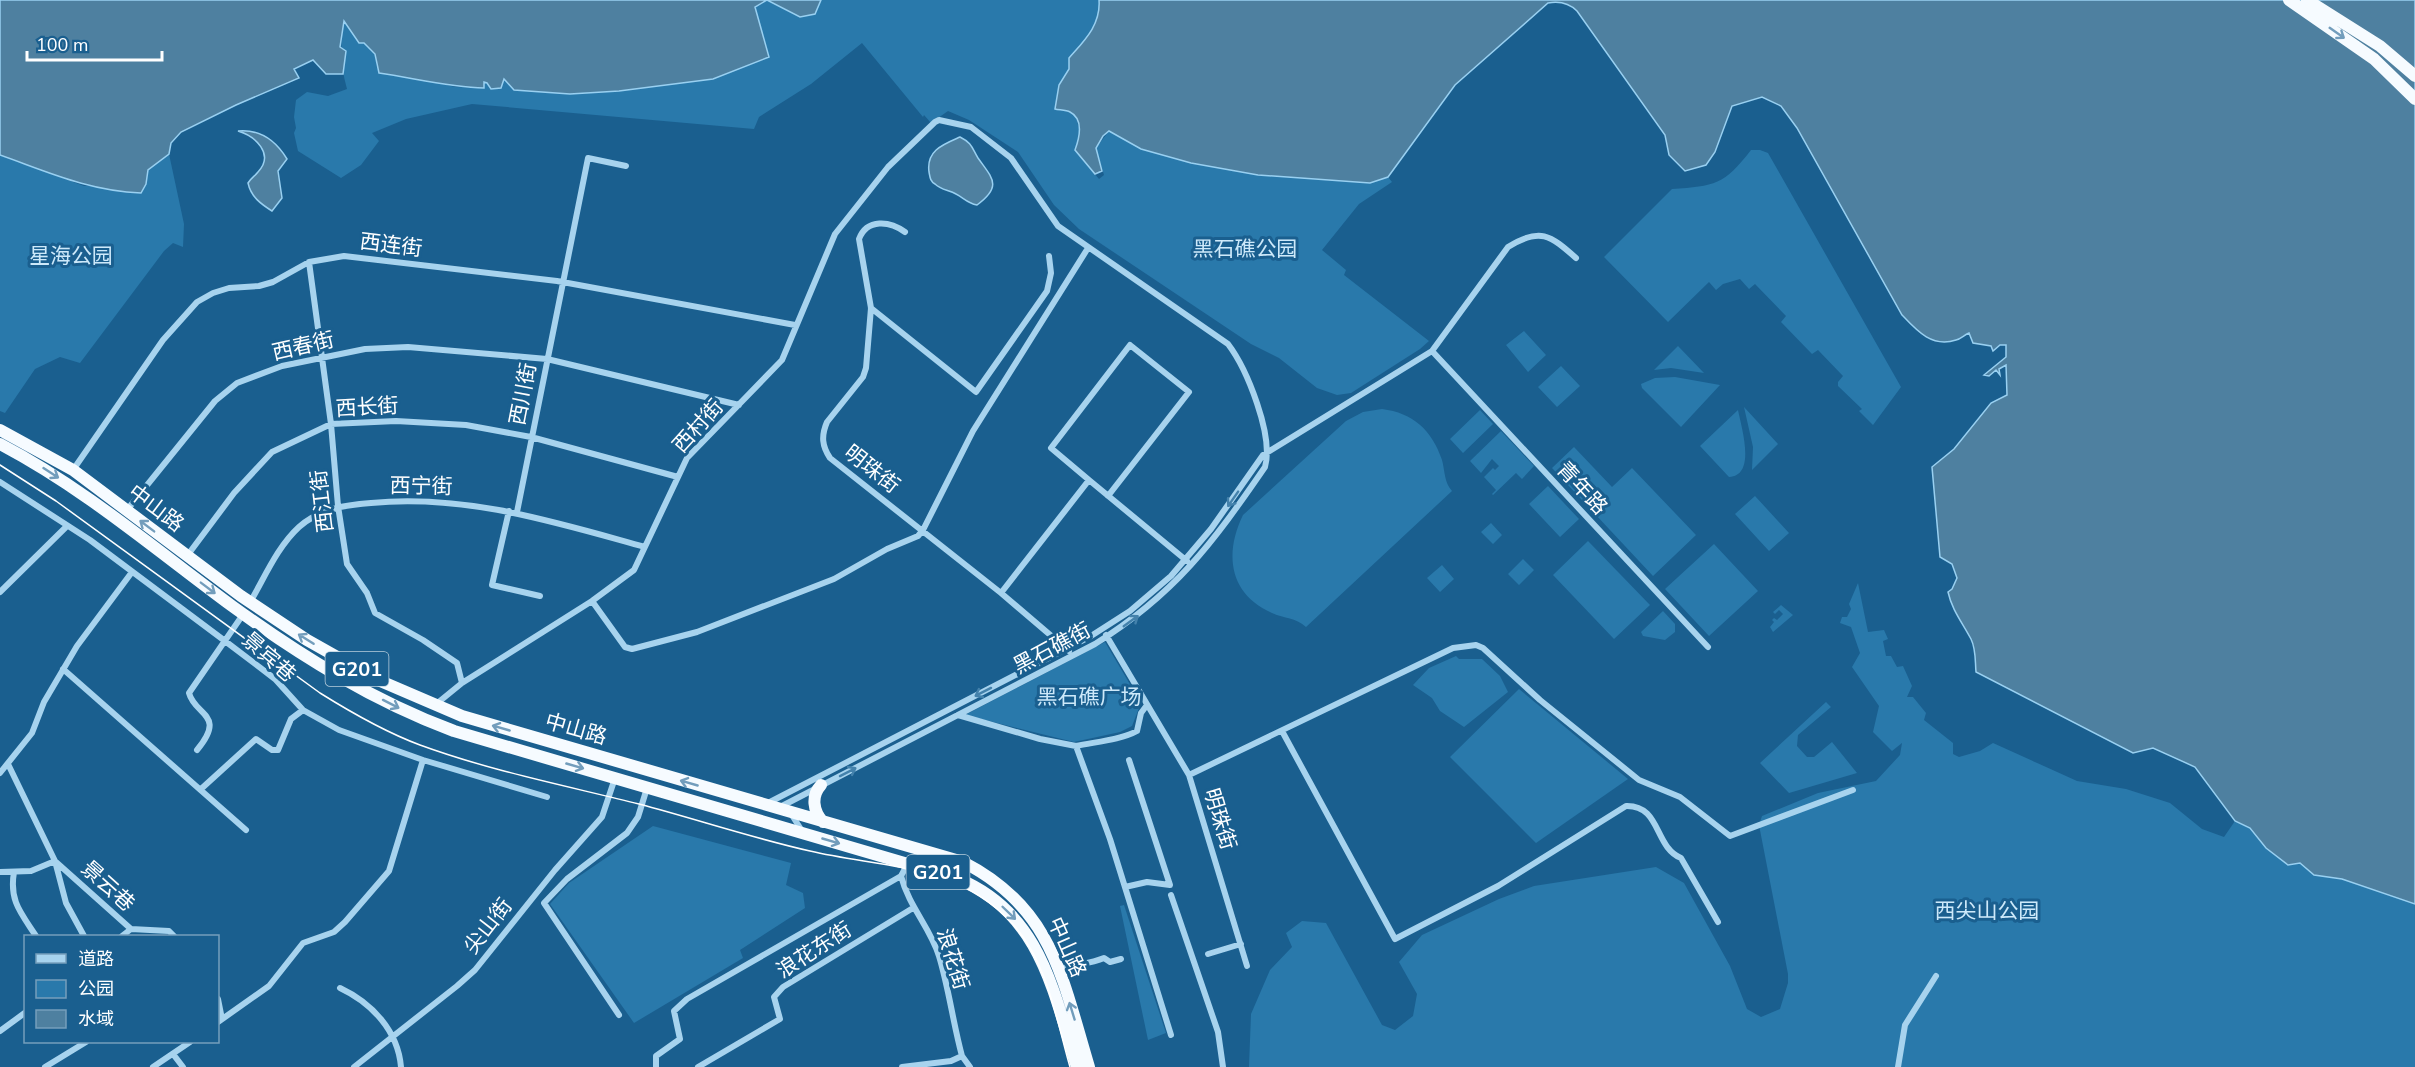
<svg xmlns="http://www.w3.org/2000/svg" width="2415" height="1067" font-family="'Nunito Sans','Noto Sans SC',sans-serif">
  <style>
    .green { fill: #2979ab }
    .water { fill: #4e80a0; stroke: #99d0f1; stroke-width: 1.5 }
    .lines { fill: none; stroke-linecap: round; stroke-linejoin: round }
    .minor { stroke: #a7d3ee; stroke-width: 6 }
    .trunk { stroke: #f6fbff; stroke-width: 12 }
    .tram { stroke: #fff; stroke-width: 1.5 }
    .oneway { stroke: #729dbc }
    .oneway2 { stroke: #4482ac }
    .labels { text-anchor: middle; stroke-width: 6; stroke-linejoin: round; paint-order: stroke }
    .shield { fill: #1a5f8f; stroke: #bacfdd; stroke-width: 1.5 }
    .shield-label { font-size: 20px; font-weight: bold; fill: #fff }
    .street-label { font-size: 21px; fill: #fff; stroke: #1a5f8f }
    .park-label { font-size: 21px; fill: #cde9fa; stroke: #1a5f8f }
  </style>
  <rect width="100%" height="100%" fill="#1a5f8f"/>
  <path class="green" d="M 767,0 L 800,17 L 814,14 L 821,0 L 1099,0 C 1101,25 1084,41 1069,58 L 1069,69 L 1059,85 L 1055,108 L 1070,112 L 1076,117 L 1080,132 L 1081,158 L 1099,179 L 1104,175 L 1096,148 L 1109,131 L 1141,149 L 1370,183 L 1388,177 L 1392,182 L 1359,204 L 1322,250 L 1346,270 L 1344,275 L 1429,341 L 1420,349 L 1351,393 L 1337,395 L 1317,388 L 1279,358 L 1251,344 L 1079,229 L 1054,205 L 1018,152 L 969,120 L 948,111 L 931,123 L 924,115 L 923,117 L 862,43 L 811,84 L 759,117 L 754,129 L 472,104 L 406,119 L 372,133 L 379,141 L 361,165 L 341,178 L 298,151 L 294,133 L 296,128 L 294,117 L 296,100 L 307,92 L 328,96 L 347,89 C 340,65 340,44 344,20 L 359,43 L 364,43 L 375,54 L 377,68 L 455,87 L 484,88 L 484,82 L 487,82 L 491,89 L 504,78 L 570,94 L 619,91 L 713,79 L 769,56 L 755,7 Z
    M 1751,150 L 1760,150 L 1768,153 L 1901,387 L 1873,425 L 1859,411 L 1862,409 L 1838,386 L 1838,382 L 1843,376 L 1818,350 L 1812,354 L 1781,322 L 1786,316 L 1755,284 L 1749,289 L 1740,279 L 1723,284 L 1716,290 L 1709,282 L 1668,322 L 1604,257 L 1672,189 C 1715,186 1724,185 1751,150 Z
    M 169,154 L 184,224 L 183,247 L 173,243 L 164,251 L 80,363 L 60,357 L 35,369 L 5,413 L 0,411 L 0,155 L 84,186 L 146,184 L 148,170 Z
    M 1524,331 L 1546,355 L 1528,372 L 1506,345 Z
    M 1678,346 L 1704,373 L 1671,368 L 1654,370 Z
    M 1561,366 L 1580,386 L 1557,407 L 1538,387 Z
    M 1675,377 L 1720,385 L 1681,427 L 1642,388 L 1641,384 L 1655,378 Z
    M 1744,407 L 1778,444 L 1752,470 L 1753,447 Z
    M 1382,409 C 1413,413 1432,430 1442,460 C 1445,471 1444,482 1452,491 L 1306,627 C 1295,617 1285,619 1272,613 C 1229,594 1224,554 1243,515 L 1346,421 L 1363,412 Z
    M 1480,410 L 1493,424 L 1463,453 L 1450,439 Z
    M 1738,410 C 1741,426 1757,476 1729,477 L 1700,446 Z
    M 1501,431 L 1534,466 L 1522,479 L 1516,473 L 1493,495 L 1492,494 L 1496,490 L 1484,477 L 1493,468 L 1495,470 L 1499,466 L 1492,459 L 1481,473 L 1470,461 Z
    M 1574,447 L 1612,487 L 1632,468 L 1696,535 L 1653,576 L 1552,468 Z
    M 1548,486 L 1579,519 L 1560,537 L 1529,504 Z
    M 1755,496 L 1789,533 L 1769,551 L 1735,514 Z
    M 1491,523 L 1502,535 L 1493,544 L 1481,532 Z
    M 1588,541 L 1650,605 L 1614,639 L 1553,575 Z
    M 1714,544 L 1758,591 L 1709,636 L 1665,589 Z
    M 1523,559 L 1534,570 L 1519,585 L 1508,574 Z
    M 1442,565 L 1454,579 L 1440,592 L 1427,578 Z
    M 1858,583 L 1868,632 L 1884,630 L 1888,639 L 1883,641 L 1886,656 L 1891,656 L 1897,667 L 1903,666 L 1912,686 L 1907,697 L 1913,697 L 1926,713 L 1924,720 L 1953,743 L 1953,754 L 1959,757 L 1980,751 L 1993,743 L 2077,781 L 2126,789 L 2170,803 L 2202,829 L 2224,837 L 2235,821 L 2250,828 L 2266,848 L 2300,863 L 2314,875 L 2342,879 L 2415,904 L 2415,1067 L 1249,1067 L 1251,1014 L 1270,970 L 1292,947 L 1286,933 L 1302,921 L 1326,923 L 1382,1025 L 1395,1030 L 1413,1016 L 1417,994 L 1399,962 L 1422,935 L 1499,899 L 1534,886 L 1656,867 L 1684,883 L 1730,966 L 1747,1009 L 1761,1017 L 1780,1009 L 1788,983 L 1788,974 L 1759,825 L 1762,816 L 1818,793 L 1876,781 L 1900,755 L 1902,743 L 1892,751 L 1873,732 L 1879,706 L 1852,667 L 1860,653 L 1851,627 L 1840,623 L 1842,617 L 1847,617 L 1851,609 L 1849,604 Z
    M 1781,605 L 1793,615 L 1773,632 L 1770,627 L 1774,622 L 1772,620 L 1774,618 L 1777,620 L 1783,614 L 1779,610 L 1775,614 L 1773,612 Z
    M 1663,611 L 1675,624 L 1675,632 L 1665,640 L 1643,636 L 1641,632 Z
    M 1105,642 L 1141,703 L 1132,726 L 1120,732 L 1074,742 L 965,715 Z
    M 1456,656 L 1459,659 L 1482,659 L 1500,676 L 1508,692 L 1464,727 L 1440,711 L 1432,698 L 1413,685 L 1429,668 Z
    M 1519,689 L 1628,779 L 1536,843 L 1450,757 Z
    M 1826,702 L 1831,707 L 1798,735 L 1797,746 L 1807,757 L 1814,757 L 1832,742 L 1857,773 L 1789,793 L 1760,763 Z
    M 653,826 L 791,863 L 786,885 L 803,893 L 805,908 L 740,950 L 743,958 L 634,1023 L 550,904 L 569,883 Z
    M 1124,905 L 1166,1033 L 1148,1040 L 1120,906 Z"/>
  <path class="water" d="M 0,0 L 767,0 L 755,7 L 769,57 L 713,79 L 619,91 L 570,94 L 514,90 L 504,79 L 501,88 L 491,89 L 487,83 L 484,82 L 484,88 C 449,87 414,78 379,73 L 375,54 L 364,43 L 359,43 L 344,21 L 340,47 L 346,51 L 343,74 L 326,74 L 313,60 L 294,69 L 299,78 L 236,105 L 181,132 L 171,143 L 169,154 L 148,170 L 146,184 L 141,193 C 89,191 48,172 0,155 Z
    M 767,0 L 821,0 L 815,14 L 800,17 Z
    M 1099,0 L 2415,0 L 2415,904 L 2342,879 L 2314,875 L 2300,863 L 2288,865 L 2266,848 L 2250,828 L 2235,821 L 2195,767 L 2153,748 L 2133,753 L 1976,672 C 1975,660 1976,649 1971,639 C 1962,622 1952,610 1948,592 L 1952,589 L 1957,578 L 1952,564 L 1940,557 L 1932,467 L 1954,449 L 1991,403 L 2007,395 L 2006,365 L 1999,369 L 2000,375 L 1996,370 L 1989,376 L 1984,375 L 2006,357 L 2006,345 L 2000,345 L 1993,351 L 1991,346 L 1973,343 L 1969,333 C 1964,335 1961,339 1956,340 C 1932,348 1917,331 1902,315 L 1797,128 L 1781,106 L 1762,97 L 1732,106 L 1715,152 L 1706,165 L 1685,171 L 1669,155 L 1665,135 L 1577,11 C 1569,3 1559,1 1548,3 L 1455,85 L 1388,177 L 1370,183 L 1258,175 L 1191,163 L 1141,149 L 1109,131 L 1103,136 L 1096,148 L 1102,171 L 1095,174 L 1075,150 C 1079,139 1084,119 1070,112 C 1066,110 1059,110 1055,109 L 1059,85 L 1069,69 L 1069,58 C 1084,41 1101,25 1099,0 Z
    M 238,131 C 260,129 276,141 287,159 L 278,171 L 282,198 L 272,211 C 261,204 251,197 248,183 C 251,178 255,176 258,172 C 275,154 255,136 238,131 Z
    M 960,137 C 972,143 972,148 978,158 C 992,178 1003,186 977,205 C 967,203 964,198 956,194 C 949,190 941,190 935,184 C 930,181 930,177 929,172 C 926,150 944,144 960,137 Z"/>
  <g class="lines">
    <path class="minor" d="M 905,232 C 890,221 867,218 859,239 L 871,308 L 866,368 L 863,377 L 827,422 C 821,436 822,446 830,458 L 1001,593 L 1069,651
      M 309,262 L 331,424 L 338,506 L 347,564 L 367,593 L 375,613 L 423,640 L 457,663 L 462,683
      M 871,308 L 976,392 L 1047,291 L 1051,273 L 1049,256
      M 1432,351 L 1708,647
      M 73,470 L 163,340 L 197,302 L 213,293 L 229,288 L 259,286 L 273,282 L 309,262 L 344,256 L 557,281 L 795,325
      M 1089,480 L 1051,448 L 1130,345 L 1189,392 L 1108,496
      M 0,482 L 90,540 L 225,641 L 275,679 L 303,710 L 339,730 L 423,760 L 547,797
      M 127,510 L 215,401 L 237,383 L 282,366 L 365,349 L 408,347 L 547,359 L 739,405
      M 509,511 L 492,585 L 540,596
      M 517,512 L 588,158 L 626,166
      M 187,556 L 234,493 L 272,452 L 331,424 L 396,421 L 466,425 L 531,437 L 678,477
      M 0,592 L 66,527
      M 1001,593 L 1089,480 L 1187,561
      M 592,601 L 625,647 L 632,649 L 697,632 L 834,579 L 887,549 L 918,536 L 923,530 L 973,431 L 1088,248
      M 249,604 C 264,579 277,547 299,527 C 319,509 344,505 371,503 C 467,494 554,522 645,547
      M 1106,635 L 1189,775 L 1247,966
      M 63,669 L 246,830
      M 435,705 L 462,683 L 592,601 L 634,570 L 687,458 L 782,360 L 835,234 L 888,167 L 935,122 L 939,120 L 971,127 L 1011,158 L 1058,226 L 1228,344 C 1247,369 1274,436 1265,467 C 1212,544 1175,594 1095,644 L 780,807
      M 1147,705 L 1141,713 L 1137,731 C 1121,740 1094,742 1076,746 L 1110,839 L 1171,1035
      M 958,715 L 1040,739 L 1076,746
      M 1282,731 L 1395,939 L 1498,886 L 1626,806 C 1661,805 1654,847 1681,858 L 1718,922
      M 197,750 C 227,714 195,716 189,693 L 244,613
      M 8,764 L 55,861 L 66,903 L 84,936
      M 0,773 L 32,733 L 44,702 L 77,646 L 132,572
      M 1189,775 L 1453,648 L 1476,645 L 1483,648 L 1540,700 L 1639,780 L 1680,797 L 1730,836 L 1853,790
      M 201,789 L 256,739 L 272,750 L 278,750 L 291,719 L 303,710
      M 768,803 L 1091,636 L 1130,611 L 1171,576 L 1211,529 L 1263,455 L 1432,351 L 1508,247 C 1540,227 1550,235 1576,258
      M 790,812 L 802,831
      M 56,862 L 131,929 L 169,931 L 174,936
      M 907,865 L 901,876 C 909,907 930,927 939,956 C 949,989 953,1023 962,1056 L 970,1067
      M 0,872 L 31,871 L 55,861
      M 14,872 C 9,901 21,913 36,936
      M 1125,887 L 1147,882 L 1170,885 L 1129,760
      M 1171,895 L 1218,1032 L 1223,1067
      M 122,936 L 131,929
      M 1208,954 L 1241,944
      M 1059,969 C 1075,964 1090,964 1104,958 L 1110,962 L 1121,959
      M 340,988 C 372,1003 398,1031 401,1067
      M 218,999 L 222,1019
      M 619,1015 L 544,903 L 567,879 L 627,833 L 638,817 L 647,788
      M 218,1022 L 269,986 L 303,943 L 334,932 L 345,922 L 389,871 L 423,760
      M 0,1031 L 26,1012
      M 173,1054 L 183,1067
      M 45,1067 L 86,1042
      M 153,1067 L 190,1042
      M 354,1067 L 457,986 L 475,970 L 555,870 L 602,817 L 615,778
      M 656,1067 L 656,1056 L 680,1039 L 674,1011 L 687,999 L 901,876
      M 698,1067 L 780,1019 L 774,997 L 783,987 L 913,908
      M 902,1067 L 951,1061 L 962,1056
      M 1898,1067 L 1905,1025 L 1936,976"/>
    <path class="trunk" d="M 2289,0 L 2374,59 L 2415,99
      M 2307,0 L 2380,46 L 2415,76
      M 0,430 L 73,470 L 241,596 L 307,640 L 378,680 L 462,716 L 963,862 C 1053,908 1062,978 1089,1067
      M 0,444 C 84,488 156,550 232,606 C 301,656 373,701 454,731 L 959,879 C 1041,914 1053,991 1077,1067
      M 821,785 C 811,796 813,811 823,822"/>
    <path class="tram" d="M 0,465 L 56,501 L 320,693 C 352,713 385,732 420,745 C 491,771 567,786 639,804 C 696,819 752,838 810,851 C 882,868 955,863 1011,922 C 1047,960 1056,1018 1070,1067"/>
  </g>
  <defs><path id="oneway-shaft" d="M-6 0H5M1.5-3L5.5 0L1.5 3" fill="none" stroke-width="1.6" stroke-linecap="round" stroke-linejoin="round" transform="scale(1.5)"/></defs>
  <g class="oneway">
    <use href="#oneway-shaft" transform="translate(2337 33) rotate(35)"/>
    <use href="#oneway-shaft" transform="translate(51 473) rotate(33)"/>
    <use href="#oneway-shaft" transform="translate(147 526) rotate(-143)"/>
    <use href="#oneway-shaft" transform="translate(208 588) rotate(37)"/>
    <use href="#oneway-shaft" transform="translate(306 639) rotate(-148)"/>
    <use href="#oneway-shaft" transform="translate(391 704) rotate(27)"/>
    <use href="#oneway-shaft" transform="translate(501 728) rotate(-164)"/>
    <use href="#oneway-shaft" transform="translate(575 766) rotate(16)"/>
    <use href="#oneway-shaft" transform="translate(689 783) rotate(-164)"/>
    <use href="#oneway-shaft" transform="translate(831 841) rotate(16)"/>
    <use href="#oneway-shaft" transform="translate(1009 913) rotate(44)"/>
    <use href="#oneway-shaft" transform="translate(1072 1011) rotate(-107)"/>
  </g>
  <g class="oneway2">
    <use href="#oneway-shaft" transform="translate(1233 499) rotate(125)"/>
    <use href="#oneway-shaft" transform="translate(1131 621) rotate(-36)"/>
    <use href="#oneway-shaft" transform="translate(983 692) rotate(153)"/>
    <use href="#oneway-shaft" transform="translate(848 772) rotate(-27)"/>
  </g>
  <g class="labels">
    <g class="shield">
      <rect x="325.5" y="652" width="63" height="34" rx="4.5"/>
      <rect x="906.5" y="855" width="63" height="34" rx="4.5"/>
    </g>
    <g class="shield-label">
      <text x="357" y="676">G201</text>
      <text x="938" y="879">G201</text>
    </g>
    <g class="street-label">
      <text transform="translate(391 245) rotate(7)" y="7">西连街</text>
      <text transform="translate(303 346) rotate(-13)" y="7">西春街</text>
      <text transform="translate(523 394) rotate(-79)" y="7">西川街</text>
      <text transform="translate(367 407) rotate(-3)" y="7">西长街</text>
      <text transform="translate(698 426) rotate(-48)" y="7">西村街</text>
      <text transform="translate(872 469) rotate(38)" y="7">明珠街</text>
      <text transform="translate(421 486) rotate(1)" y="7">西宁街</text>
      <text transform="translate(1582 488) rotate(47)" y="7">青年路</text>
      <text transform="translate(322 501) rotate(-97)" y="7">西江街</text>
      <text transform="translate(156 508) rotate(37)" y="7">中山路</text>
      <text transform="translate(1052 648) rotate(-28)" y="7">黑石礁街</text>
      <text transform="translate(269 657) rotate(41)" y="7">景宾巷</text>
      <text transform="translate(576 729) rotate(16)" y="7">中山路</text>
      <text transform="translate(1220 819) rotate(73)" y="7">明珠街</text>
      <text transform="translate(108 886) rotate(42)" y="7">景云巷</text>
      <text transform="translate(488 926) rotate(-52)" y="7">尖山街</text>
      <text transform="translate(1067 947) rotate(66)" y="7">中山路</text>
      <text transform="translate(814 950) rotate(-33)" y="7">浪花东街</text>
      <text transform="translate(953 959) rotate(73)" y="7">浪花街</text>
    </g>
    <g class="park-label">
      <text x="1245" y="256">黑石礁公园</text>
      <text x="71" y="263">星海公园</text>
      <text x="1089" y="704">黑石礁广场</text>
      <text x="1987" y="918">西尖山公园</text>
    </g>
  </g>
  <rect x="24" y="935" width="195" height="108" fill="#1a5f8f" stroke="#769fbc" stroke-width="1.5"/>
  <rect x="36" y="954" width="30" height="9" fill="#a7d3ee" stroke="#769fbc" stroke-width="1.5"/>
  <text x="78" y="965" font-size="18" fill="#ffffff">道路</text>
  <rect x="36" y="980" width="30" height="18" fill="#2979ab" stroke="#769fbc" stroke-width="1.5"/>
  <text x="78" y="995" font-size="18" fill="#ffffff">公园</text>
  <rect x="36" y="1010" width="30" height="18" fill="#4e80a0" stroke="#769fbc" stroke-width="1.5"/>
  <text x="78" y="1025" font-size="18" fill="#ffffff">水域</text>
  <path d="M27 51v9h135v-9" fill="none" stroke="#ffffff" stroke-width="3"/>
  <text x="36" y="51" font-size="18" fill="#ffffff" stroke="#1a5f8f" stroke-width="4.5" paint-order="stroke">100 m</text>
</svg>
